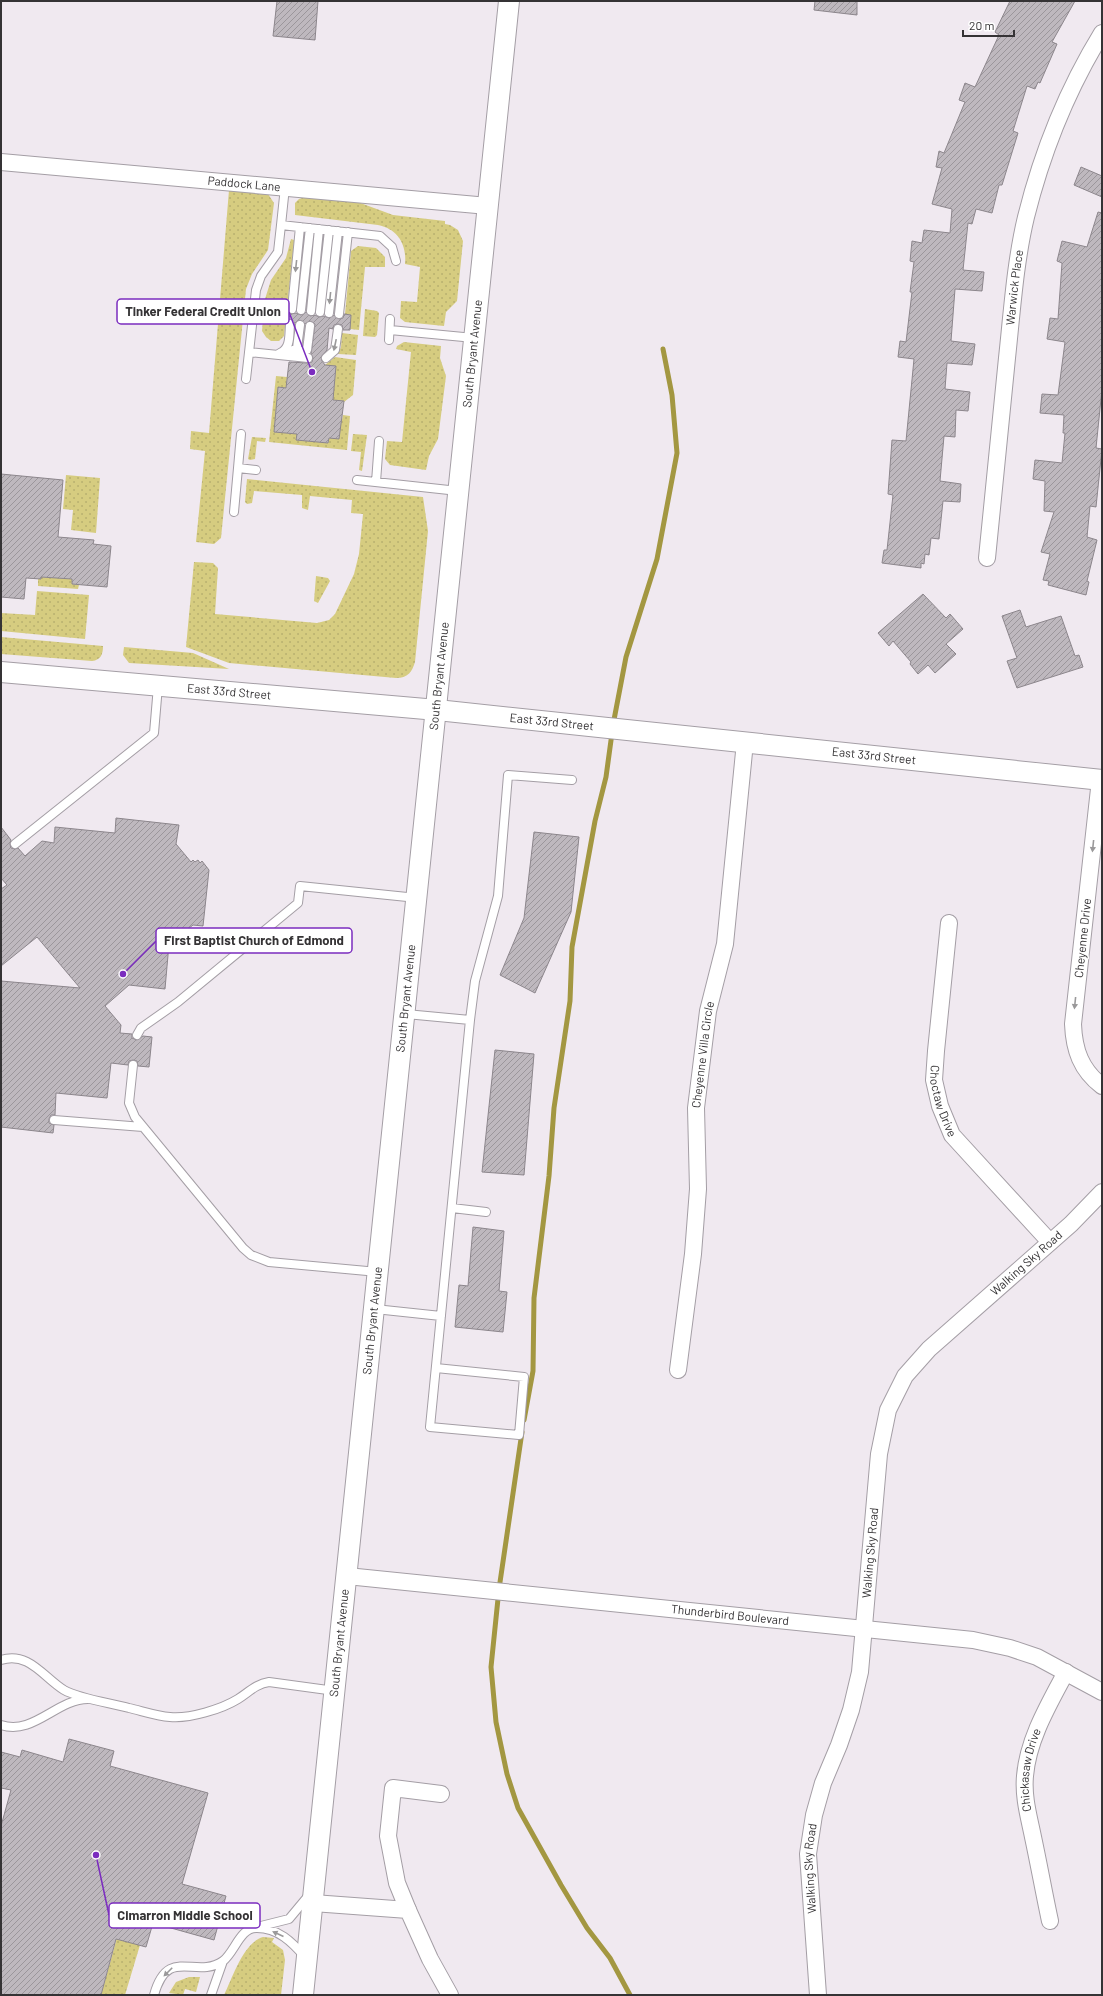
<svg xmlns="http://www.w3.org/2000/svg" width="1103" height="1996" font-family="Barlow,sans-serif">
  <style>
    .grass { fill: url(#grass-dots) }
    .lines { fill: none; stroke-linecap: round; stroke-linejoin: round }
    .stream { stroke: #a39741; stroke-width: 5 }
    .building { fill: url(#building-hatch); stroke: #8c868c }
    .service-casing { stroke: #a49ea5; stroke-width: 10 }
    .minor-casing { stroke: #a49ea5; stroke-width: 18 }
    .tertiary-casing { stroke: #a49ea5; stroke-width: 22 }
    .service { stroke: #fff; stroke-width: 8 }
    .minor { stroke: #fff; stroke-width: 16 }
    .tertiary { stroke: #fff; stroke-width: 20 }
    .oneway { fill: #9a999a }
    .labels { text-anchor: middle; stroke-width: 3; stroke-linejoin: round; paint-order: stroke }
    .street-label { font-size: 12px; fill: #353335; stroke: #fff }
    .leader { fill: none; stroke: #7b2cbf; stroke-width: 1.5 }
    .callout-dot { fill: #7b2cbf; stroke: #fff; stroke-width: 1.5 }
    .callout { fill: #fff; stroke: #7b2cbf; stroke-width: 1.5 }
    .callout-label { font-size: 13px; text-anchor: middle; font-weight: bold; fill: #353335 }
  </style>
  <defs>
    <pattern id="grass-dots" width="8" height="8" patternUnits="userSpaceOnUse"><rect width="8" height="8" fill="#d6cc80"/><path d="M2 2h.1M6 6h.1" fill="none" stroke="#b8b06f" stroke-width="1.8" stroke-linecap="round"/></pattern>
    <pattern id="building-hatch" width="6" height="6" patternUnits="userSpaceOnUse"><rect width="6" height="6" fill="#beb8be"/><path d="M-1 1l2-2M0 6l6-6M5 7l2-2" fill="none" stroke="#9b969b"/></pattern>
  </defs>
  <rect width="100%" height="100%" fill="#f0e9f0"/>
  <path class="grass" d="M 229,190 L 268,194 L 274,203 L 268,250 L 252,274 L 246,289 L 221,538 L 214,544 L 196,542 L 205,451 L 190,449 L 191,431 L 209,433 Z
    M 305,197 L 355,201 L 393,215 L 445,221 L 445,224 L 450,225 L 458,230 L 463,241 L 457,301 L 446,312 L 444,326 L 405,322 L 400,318 L 401,301 L 417,302 L 420,267 L 405,264 C 407,245 398,229 378,225 L 295,215 L 295,203 L 299,199 Z
    M 291,239 L 294,240 L 294,242 L 284,336 L 279,341 L 271,341 L 266,337 L 262,331 L 265,299 L 271,280 L 286,258 Z
    M 358,246 L 376,248 L 385,257 L 385,267 L 365,267 L 359,330 L 350,329 L 351,315 L 345,314 L 351,251 Z
    M 365,309 L 377,311 L 379,313 L 377,335 L 375,337 L 363,336 Z
    M 342,333 L 358,335 L 356,355 L 338,354 L 341,347 Z
    M 404,342 L 441,346 L 440,358 L 446,376 L 438,439 L 429,456 L 426,470 L 390,465 L 385,459 L 387,441 L 402,442 L 411,352 L 396,349 L 397,346 Z
    M 335,357 L 356,360 L 353,395 L 344,402 L 333,400 L 336,366 L 325,365 Z
    M 276,376 L 287,377 L 286,388 L 278,387 L 274,432 L 297,434 L 297,440 L 328,443 C 330,431 342,427 343,415 L 350,416 L 347,450 L 269,442 Z
    M 353,434 L 367,435 L 362,471 L 359,470 L 361,452 L 351,451 Z
    M 252,437 L 266,438 L 265,442 L 257,441 L 255,459 L 250,460 L 248,459 Z
    M 66,475 L 100,478 L 96,533 L 71,530 L 73,510 L 63,509 Z
    M 247,479 L 423,497 L 428,531 L 415,662 C 412,672 408,678 396,678 L 229,663 L 186,647 L 194,562 L 213,563 L 218,568 L 215,614 L 317,623 L 329,620 L 335,614 L 354,574 L 359,554 L 363,514 L 351,513 L 352,500 L 310,496 L 308,510 L 302,508 L 302,495 L 254,491 L 252,503 L 247,504 L 245,502 Z
    M 316,576 L 328,578 L 330,581 L 318,603 L 314,601 Z
    M 41,577 L 72,579 L 72,584 L 79,585 L 78,589 L 38,586 L 38,579 L 40,579 Z
    M 37,591 L 89,595 L 85,639 L 1,631 L 1,613 L 35,615 Z
    M 1,637 L 103,646 C 103,654 101,660 92,661 L 1,654 Z
    M 124,647 L 193,653 L 229,669 L 129,663 L 123,655 Z
    M 118,1934 L 140,1945 L 125,1995 L 101,1995 Z
    M 263,1937 L 274,1938 L 272,1942 L 283,1950 L 285,1960 L 281,1995 L 224,1995 C 233,1977 243,1943 263,1937 Z
    M 189,1977 L 200,1977 L 196,1992 L 185,1989 L 183,1995 L 169,1993 L 176,1982 Z"/>
  <g class="lines">
    <path class="stream" d="M 613,725 L 626,657 L 657,559 L 677,453 L 672,395 L 663,349
      M 524,1420 L 533,1371 L 534,1298 L 549,1176 L 554,1108 L 570,1001 L 572,947 L 595,821 L 606,777 L 612,733
      M 522,1432 L 499,1589 L 491,1667 L 496,1722 L 507,1774 L 518,1808 L 561,1885 L 587,1928 L 610,1958 L 630,1995"/>
  </g>
  <path class="building" d="M 277,1 L 318,1 L 315,40 L 273,36 Z
    M 815,1 L 857,1 L 857,15 L 814,10 Z
    M 1010,1 L 1075,1 L 1052,42 L 1057,44 L 1040,83 L 1038,82 L 1035,89 L 1027,86 L 1013,131 L 1018,133 L 1002,185 L 999,185 L 992,213 L 976,209 L 972,224 L 968,223 L 963,270 L 984,272 L 982,291 L 955,289 L 951,341 L 975,344 L 972,365 L 947,363 L 945,389 L 970,392 L 968,411 L 956,410 L 955,437 L 944,436 L 940,481 L 961,484 L 960,502 L 943,501 L 939,539 L 931,538 L 929,555 L 925,554 L 924,564 L 921,563 L 921,568 L 882,563 L 884,550 L 887,550 L 893,495 L 888,494 L 892,440 L 906,441 L 914,359 L 898,357 L 900,341 L 906,342 L 912,292 L 910,292 L 914,262 L 910,261 L 912,241 L 922,243 L 924,230 L 950,233 L 952,209 L 932,204 L 942,168 L 936,167 L 939,151 L 944,153 L 965,102 L 959,100 L 965,83 L 975,87 L 999,35 L 995,32 Z
    M 1081,167 L 1102,176 L 1102,197 L 1074,185 Z
    M 1098,212 L 1102,213 L 1102,389 L 1096,448 L 1102,449 L 1096,507 L 1090,506 L 1087,537 L 1097,540 L 1087,581 L 1089,582 L 1086,595 L 1048,585 L 1049,581 L 1043,580 L 1050,554 L 1041,552 L 1054,512 L 1044,511 L 1045,481 L 1033,479 L 1035,460 L 1062,463 L 1065,433 L 1063,433 L 1064,415 L 1040,413 L 1042,394 L 1058,395 L 1065,342 L 1047,339 L 1050,318 L 1058,319 L 1062,263 L 1057,261 L 1062,241 L 1087,247 Z
    M 285,309 L 291,314 L 296,313 L 301,315 L 306,312 L 310,316 L 315,315 L 319,317 L 324,316 L 329,318 L 334,315 L 339,319 L 343,318 L 344,314 L 351,315 L 350,330 L 343,330 L 342,325 L 338,324 L 334,325 L 333,329 L 329,328 L 327,350 L 321,357 L 322,361 L 325,365 L 336,366 L 333,400 L 344,401 L 339,439 L 329,438 L 328,443 L 296,440 L 297,434 L 274,432 L 278,387 L 286,388 L 289,362 L 308,363 L 312,362 L 313,358 L 311,354 L 315,324 L 310,321 L 305,324 L 300,320 L 295,323 L 290,319 L 284,323 Z
    M 1,474 L 63,480 L 58,537 L 94,540 L 93,544 L 111,546 L 107,587 L 72,584 L 72,579 L 41,577 L 41,579 L 26,578 L 24,599 L 1,597 Z
    M 923,594 L 946,618 L 950,614 L 963,629 L 946,644 L 956,654 L 935,673 L 928,665 L 918,674 L 910,664 L 911,662 L 893,641 L 889,646 L 878,633 Z
    M 1020,610 L 1026,627 L 1061,616 L 1075,656 L 1079,655 L 1083,667 L 1017,688 L 1007,661 L 1017,658 L 1002,616 Z
    M 116,818 L 179,825 L 176,844 L 191,862 L 193,860 L 195,862 L 198,860 L 200,863 L 202,861 L 209,870 L 203,926 L 193,925 L 169,944 L 165,989 L 129,985 L 105,1006 L 121,1025 L 120,1033 L 132,1034 L 132,1038 L 137,1040 L 143,1036 L 152,1037 L 149,1067 L 138,1066 L 137,1061 L 133,1060 L 129,1061 L 128,1065 L 111,1063 L 107,1098 L 56,1093 L 55,1115 L 51,1115 L 49,1119 L 49,1123 L 54,1125 L 53,1133 L 1,1127 L 1,981 L 80,988 L 37,937 L 1,966 L 1,889 L 7,885 L 1,878 L 1,827 L 11,840 L 10,844 L 11,848 L 15,849 L 18,848 L 25,856 L 42,841 L 54,843 L 55,827 L 115,833 Z
    M 534,832 L 579,837 L 571,912 L 535,993 L 500,975 L 524,918 Z
    M 495,1050 L 534,1054 L 524,1175 L 482,1172 Z
    M 473,1227 L 504,1231 L 499,1291 L 507,1292 L 503,1332 L 455,1327 L 459,1285 L 468,1286 Z
    M 69,1739 L 114,1751 L 110,1766 L 208,1793 L 182,1884 L 226,1896 L 214,1940 L 153,1923 L 146,1947 L 116,1939 L 101,1995 L 1,1995 L 1,1826 L 11,1790 L 1,1788 L 1,1752 L 20,1757 L 22,1750 L 63,1762 Z"/>
  <g class="lines">
    <defs>
      <path id="service" d="M 281,225 L 285,187
        M 292,309 L 300,227
        M 301,310 L 310,228
        M 311,311 L 319,229
        M 320,312 L 329,230
        M 329,313 L 338,231
        M 339,314 L 348,232
        M 390,330 L 474,338
        M 389,340 L 390,319
        M 249,352 L 308,358
        M 289,352 L 297,348 L 300,325
        M 280,353 C 291,348 289,335 290,324
        M 292,353 L 307,350 L 310,326
        M 326,358 L 335,350 L 338,329
        M 246,379 L 256,290 L 261,276 L 278,252 L 281,225 L 380,236 L 392,247 L 396,261
        M 241,434 L 238,468 L 256,470
        M 357,480 L 458,491
        M 376,482 L 379,441
        M 234,512 L 238,468
        M 15,844 L 154,733 L 158,686
        M 406,1014 L 470,1020 L 475,981 L 498,896 L 508,775 L 572,780
        M 137,1035 L 141,1028 L 178,1002 L 298,903 L 300,886 L 417,898
        M 133,1065 L 129,1103 L 135,1117 L 243,1248 L 251,1255 L 269,1262 L 378,1272
        M 54,1120 L 143,1127
        M 452,1208 L 486,1212
        M 375,1309 L 441,1316
        M 436,1368 L 524,1377 L 519,1435 L 430,1427 L 470,1020
        M 1,1660 C 29,1651 44,1678 64,1690 C 80,1699 111,1703 129,1708 C 142,1711 157,1716 170,1717 C 189,1719 222,1709 238,1699 C 249,1692 256,1684 269,1682 L 335,1691
        M 1,1725 C 33,1736 57,1699 88,1699
        M 257,1927 L 289,1919 L 309,1895
        M 154,1995 C 168,1945 195,1980 223,1961 C 235,1952 240,1927 257,1928 C 278,1928 292,1942 305,1957
        M 211,1995 L 223,1961"/>
      <g id="minor">
        <path id="s1" d="M 1,162 L 488,206"/>
        <path id="s2" d="M 987,558 C 994,491 1000,425 1007,358 C 1012,312 1015,263 1026,217 C 1042,153 1067,90 1102,33"/>
        <path d="M 1100,780 L 1073,1024 C 1074,1050 1081,1070 1102,1086"/>
        <path id="s3" d="M 949,923 L 936,1051 L 934,1080 L 940,1106 L 952,1135 L 1050,1242"/>
        <path id="s4" d="M 678,1370 L 693,1254 L 698,1189 L 696,1108 L 708,1011 L 725,944 L 745,742"/>
        <path id="s5" d="M 347,1576 L 973,1640 L 1010,1648 L 1037,1657 L 1102,1692"/>
        <path d="M 313,1903 L 408,1910 L 430,1959 L 450,1995"/>
        <path d="M 408,1910 L 397,1883 L 388,1836 L 393,1788 L 441,1794"/>
        <path id="s6" d="M 1050,1921 C 1044,1893 1039,1865 1033,1837 C 1029,1817 1023,1797 1025,1776 C 1028,1739 1049,1704 1066,1672"/>
        <path id="s7" d="M 818,1995 L 808,1854 L 814,1815 L 823,1783 L 839,1745 L 851,1710 L 860,1672 L 879,1454 L 888,1410 L 905,1376 L 929,1349 L 1071,1224 L 1102,1192"/>
      </g>
      <g id="tertiary">
        <path id="s8" d="M 1,672 L 437,710 L 1102,780"/>
        <path id="s9" d="M 303,1995 L 509,1"/>
      </g>
    </defs>
    <use href="#service" class="service-casing"/>
    <use href="#minor" class="minor-casing"/>
    <use href="#tertiary" class="tertiary-casing"/>
    <use href="#service" class="service"/>
    <use href="#minor" class="minor"/>
    <use href="#tertiary" class="tertiary"/>
  </g>
  <defs><path id="oneway-solid" d="M-6-.8H1V-3.2L6.5 0L1 3.2V.8H-6Z"/></defs>
  <g class="oneway">
    <use href="#oneway-solid" transform="translate(296 266) rotate(96)"/>
    <use href="#oneway-solid" transform="translate(330 298) rotate(96)"/>
    <use href="#oneway-solid" transform="translate(335 345) rotate(102)"/>
    <use href="#oneway-solid" transform="translate(1093 846) rotate(96)"/>
    <use href="#oneway-solid" transform="translate(1075 1003) rotate(96)"/>
    <use href="#oneway-solid" transform="translate(278 1934) rotate(-156)"/>
    <use href="#oneway-solid" transform="translate(168 1972) rotate(135)"/>
  </g>
  <g class="labels">
    <g class="street-label">
      <text dy="4" stroke="none"><textPath href="#s1" startOffset="244">Paddock Lane</textPath></text>
      <text dy="4" stroke="none"><textPath href="#s2" startOffset="272">Warwick Place</textPath></text>
      <text dy="4" stroke="none"><textPath href="#s9" startOffset="1650">South Bryant Avenue</textPath></text>
      <text dy="4" stroke="none"><textPath href="#s9" startOffset="1326">South Bryant Avenue</textPath></text>
      <text dy="4" stroke="none"><textPath href="#s8" startOffset="229">East 33rd Street</textPath></text>
      <text dy="4" stroke="none"><textPath href="#s8" startOffset="553">East 33rd Street</textPath></text>
      <text dy="4" stroke="none"><textPath href="#s8" startOffset="877">East 33rd Street</textPath></text>
      <text transform="translate(1083 938) rotate(-84)" y="4">Cheyenne Drive</text>
      <text dy="4" stroke="none"><textPath href="#s9" startOffset="1002">South Bryant Avenue</textPath></text>
      <text dy="4" stroke="none"><textPath href="#s4" startOffset="317">Cheyenne Villa Circle</textPath></text>
      <text dy="4" stroke="none"><textPath href="#s3" startOffset="180">Choctaw Drive</textPath></text>
      <text dy="4" stroke="none"><textPath href="#s7" startOffset="799">Walking Sky Road</textPath></text>
      <text dy="4" stroke="none"><textPath href="#s9" startOffset="678">South Bryant Avenue</textPath></text>
      <text dy="4" stroke="none"><textPath href="#s7" startOffset="451">Walking Sky Road</textPath></text>
      <text dy="4" stroke="none"><textPath href="#s5" startOffset="385">Thunderbird Boulevard</textPath></text>
      <text dy="4" stroke="none"><textPath href="#s9" startOffset="354">South Bryant Avenue</textPath></text>
      <text dy="4" stroke="none"><textPath href="#s6" startOffset="154">Chickasaw Drive</textPath></text>
      <text dy="4" stroke="none"><textPath href="#s7" startOffset="127">Walking Sky Road</textPath></text>
    </g>
  </g>
  <path class="leader" d="M312 372L289 312M123 974L156 941M96 1855L109 1915"/>
  <g class="callout-dot">
    <circle cx="312" cy="372" r="4"/>
    <circle cx="123" cy="974" r="4"/>
    <circle cx="96" cy="1855" r="4"/>
  </g>
  <g class="callout">
    <rect x="117" y="299" width="172" height="25" rx="4"/>
    <rect x="156" y="928" width="196" height="25" rx="4"/>
    <rect x="109" y="1903" width="151" height="25" rx="4"/>
  </g>
  <g class="callout-label">
    <text x="203" y="316">Tinker Federal Credit Union</text>
    <text x="254" y="945">First Baptist Church of Edmond</text>
    <text x="185" y="1920">Cimarron Middle School</text>
  </g>
  <rect width="1103" height="1996" fill="none" stroke="#353335" stroke-width="4"/>
  <path d="M963 30v6h51v-6" fill="none" stroke="#353335" stroke-width="2"/>
  <text x="969" y="30" font-size="12" fill="#353335" stroke="#ffffff" stroke-width="3" paint-order="stroke">20 m</text>
</svg>
